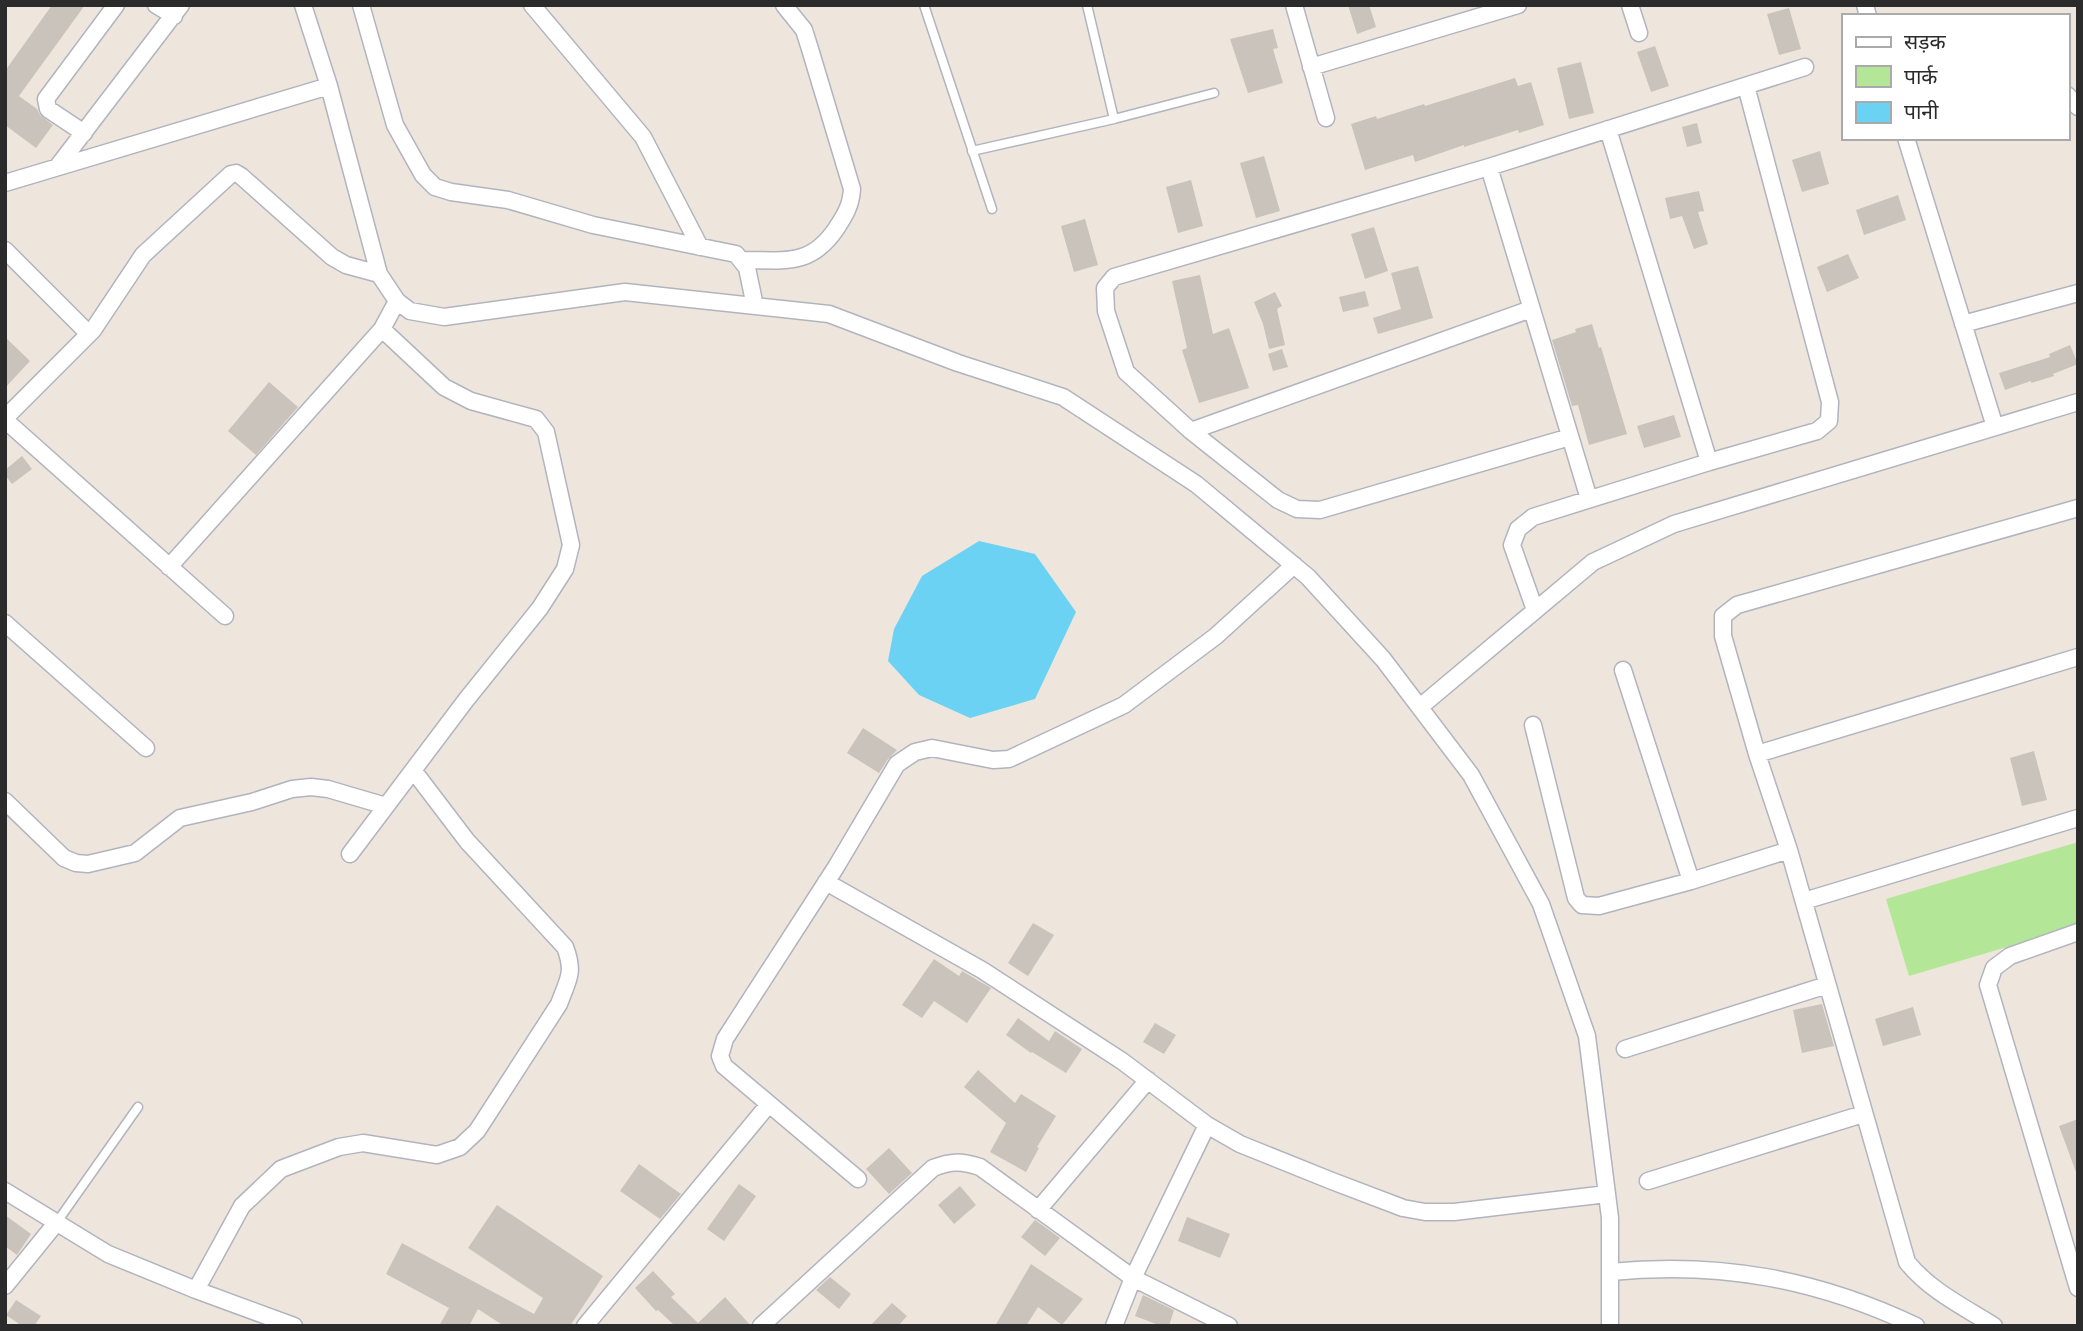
<svg xmlns="http://www.w3.org/2000/svg" width="2083" height="1331" font-family="Signika,'Noto Sans Devanagari',sans-serif">
  <style>
    .green { fill: #b4e698 }
    .water { fill: #6cd2f3 }
    .building { fill: #c9c3bc }
    .lines { fill: none; stroke-linecap: round; stroke-linejoin: round }
    .service-casing { stroke: #b1b4bf; stroke-width: 11 }
    .minor-casing { stroke: #b1b4bf; stroke-width: 19 }
    .service { stroke: #fff; stroke-width: 8 }
    .minor { stroke: #fff; stroke-width: 16 }
  </style>
  <rect width="100%" height="100%" fill="#eee6dd"/>
  <path class="green" d="M 2078,842 L 2078,926 L 1909,976 L 1886,899 Z"/>
  <path class="water" d="M 979,541 L 1035,554 L 1076,612 L 1035,699 L 970,718 L 919,695 L 888,661 L 894,629 L 922,576 Z"/>
  <path class="building" d="M 52,5 L 85,5 L 19,96 L 37,109 L 40,115 L 53,125 L 36,148 L 5,125 L 5,71 Z
    M 1348,5 L 1369,5 L 1376,27 L 1357,34 Z
    M 1789,8 L 1801,49 L 1779,55 L 1767,14 Z
    M 1273,29 L 1278,48 L 1273,49 L 1283,83 L 1248,93 L 1230,39 Z
    M 1655,46 L 1669,86 L 1651,92 L 1637,52 Z
    M 1581,62 L 1594,113 L 1569,119 L 1557,68 Z
    M 1515,78 L 1518,86 L 1531,82 L 1544,125 L 1519,133 L 1518,130 L 1464,147 L 1464,145 L 1415,162 L 1413,155 L 1365,170 L 1351,124 L 1376,116 L 1377,119 L 1424,104 L 1425,106 Z
    M 1697,123 L 1702,143 L 1687,147 L 1682,127 Z
    M 1820,151 L 1829,184 L 1802,192 L 1792,160 Z
    M 1264,156 L 1280,211 L 1256,218 L 1240,163 Z
    M 1191,180 L 1203,226 L 1178,233 L 1166,187 Z
    M 1699,191 L 1704,211 L 1698,212 L 1708,244 L 1694,249 L 1682,216 L 1670,219 L 1665,198 Z
    M 1898,195 L 1906,220 L 1864,235 L 1856,210 Z
    M 1085,219 L 1098,265 L 1074,272 L 1061,226 Z
    M 1374,227 L 1388,271 L 1365,279 L 1351,234 Z
    M 1848,254 L 1859,278 L 1827,292 L 1817,267 Z
    M 1418,266 L 1433,318 L 1378,334 L 1373,318 L 1401,309 L 1391,273 Z
    M 1200,275 L 1213,334 L 1229,328 L 1249,388 L 1199,403 L 1182,350 L 1187,348 L 1172,281 Z
    M 1365,291 L 1369,306 L 1343,312 L 1339,297 Z
    M 1275,292 L 1282,306 L 1277,309 L 1285,345 L 1269,349 L 1263,324 L 1254,302 Z
    M 1592,324 L 1599,348 L 1601,347 L 1627,434 L 1589,445 L 1578,405 L 1572,406 L 1552,340 L 1576,332 L 1575,329 Z
    M 5,337 L 30,361 L 5,388 Z
    M 2070,345 L 2078,364 L 2053,374 L 2054,376 L 2031,383 L 2031,381 L 2005,390 L 1999,373 L 2050,357 L 2049,354 Z
    M 1282,349 L 1288,367 L 1273,371 L 1268,354 Z
    M 269,382 L 298,407 L 256,455 L 228,431 Z
    M 1674,415 L 1681,437 L 1644,448 L 1637,426 Z
    M 22,456 L 32,469 L 12,484 L 5,475 L 5,470 Z
    M 863,728 L 897,750 L 888,759 L 879,773 L 847,753 Z
    M 2034,751 L 2047,800 L 2022,806 L 2010,758 Z
    M 1033,923 L 1054,935 L 1028,976 L 1008,963 Z
    M 934,959 L 959,976 L 962,971 L 991,988 L 967,1023 L 934,1001 L 922,1018 L 902,1005 Z
    M 1822,1004 L 1834,1046 L 1802,1053 L 1793,1010 Z
    M 1913,1007 L 1921,1035 L 1883,1046 L 1875,1019 Z
    M 1018,1018 L 1049,1041 L 1055,1031 L 1082,1049 L 1066,1073 L 1032,1052 L 1031,1053 L 1006,1035 Z
    M 1155,1023 L 1176,1035 L 1164,1054 L 1143,1042 Z
    M 978,1070 L 1015,1103 L 1021,1094 L 1056,1116 L 1037,1147 L 1039,1148 L 1026,1172 L 990,1152 L 1006,1123 L 964,1087 Z
    M 2078,1119 L 2078,1171 L 2076,1172 L 2059,1126 Z
    M 889,1148 L 912,1173 L 889,1194 L 866,1169 Z
    M 639,1164 L 681,1194 L 660,1219 L 620,1191 Z
    M 739,1184 L 756,1196 L 724,1241 L 707,1229 Z
    M 960,1186 L 976,1205 L 954,1224 L 938,1205 Z
    M 497,1205 L 603,1276 L 570,1326 L 504,1326 L 478,1309 L 469,1326 L 439,1326 L 449,1308 L 386,1274 L 402,1243 L 534,1314 L 543,1298 L 468,1248 Z
    M 5,1215 L 31,1234 L 17,1255 L 5,1246 Z
    M 1187,1217 L 1230,1234 L 1220,1258 L 1178,1241 Z
    M 1035,1220 L 1060,1238 L 1045,1256 L 1021,1237 Z
    M 1031,1264 L 1083,1299 L 1062,1325 L 1038,1307 L 1026,1326 L 995,1326 Z
    M 653,1271 L 675,1294 L 671,1297 L 698,1323 L 725,1297 L 751,1326 L 675,1326 L 658,1310 L 656,1311 L 635,1288 Z
    M 830,1277 L 851,1294 L 839,1309 L 816,1290 Z
    M 1143,1295 L 1174,1310 L 1169,1326 L 1161,1326 L 1135,1316 Z
    M 16,1300 L 41,1316 L 34,1326 L 22,1326 L 6,1315 Z
    M 892,1303 L 907,1316 L 898,1326 L 870,1326 Z"/>
  <g class="lines">
    <defs>
      <path id="service" d="M 924,5 L 992,209
        M 1087,5 L 1114,119
        M 972,151 L 1114,119 L 1214,93
        M 57,1222 L 138,1107"/>
      <path id="minor" d="M 156,5 L 174,16
        M 303,5 L 329,86 L 379,274 L 397,301 L 410,311 L 444,317 L 625,292 L 829,314 L 958,363 L 1063,397 L 1196,484 L 1308,577 L 1383,659 L 1471,775 L 1541,904 L 1587,1036 L 1610,1218 L 1610,1326
        M 361,5 L 395,125 L 423,175 L 435,187 L 451,192 L 508,200 L 593,225 L 736,254 L 747,268 L 755,306
        M 532,5 L 643,137 L 700,247
        M 1294,5 L 1326,118
        M 1630,5 L 1639,33
        M 1865,5 L 1868,16
        M 1311,67 L 1518,5
        M 2067,95 L 2078,107
        M 1608,129 L 1709,462
        M 84,133 L 48,109 L 46,99 L 116,5
        M 1906,138 L 1995,427
        M 58,166 L 181,5
        M 1489,167 L 1589,499
        M 5,183 L 329,86
        M 5,250 L 89,334
        M 743,260 C 784,260 810,267 836,229 C 845,215 851,206 852,189 L 810,49 L 804,30 L 784,5
        M 1963,324 L 2078,293
        M 5,418 L 93,330 L 143,255 L 231,174 L 236,173 L 241,176 L 332,257 L 346,265 L 379,274
        M 5,420 L 225,616
        M 1191,431 L 1531,309
        M 1570,437 L 1320,510 L 1297,509 L 1278,500 L 1191,431 L 1126,372 L 1106,311 L 1105,288 L 1114,277 L 1489,167 L 1805,67
        M 169,567 L 382,329 L 397,301
        M 1535,610 L 1512,545 L 1518,529 L 1533,517 L 1709,462 L 1817,431 L 1829,421 L 1830,402 L 1746,86
        M 5,623 L 146,748
        M 1623,670 L 1691,881
        M 1420,707 L 1593,562 L 1674,524 L 2078,402
        M 1533,725 L 1576,898 L 1582,905 L 1599,906 L 1691,881 L 1789,850
        M 1757,754 L 2078,657
        M 5,801 L 64,858 L 76,863 L 88,864 L 135,853 L 180,818 L 252,802 L 292,789 L 311,787 L 328,789 L 386,806
        M 350,854 L 466,700 L 540,608 L 565,569 L 571,545 L 546,432 L 536,419 L 471,401 L 444,387 L 382,329
        M 826,882 L 982,970 L 1122,1061 L 1207,1125 L 1240,1144 L 1332,1181 L 1403,1208 L 1425,1212 L 1454,1212 L 1607,1194
        M 1804,901 L 2078,818
        M 2078,932 L 2010,956 L 1994,968 L 1988,985 L 2078,1288
        M 1625,1049 L 1827,985
        M 858,1179 L 724,1066 L 720,1056 L 725,1039 L 836,867 L 897,764 L 915,752 L 932,748 L 993,760 L 1009,759 L 1124,705 L 1216,636 L 1294,565
        M 1648,1181 L 1863,1114
        M 5,1191 L 108,1254 L 196,1290 L 294,1326
        M 1038,1210 L 1148,1080
        M 1610,1272 C 1719,1261 1817,1279 1916,1326
        M 5,1286 L 57,1222
        M 196,1290 L 242,1206 L 281,1169 L 339,1147 L 363,1143 L 437,1155 L 460,1147 L 477,1131 L 559,1004 C 568,979 575,973 565,947 L 467,841 L 413,770
        M 585,1326 L 769,1104
        M 761,1326 L 933,1168 C 951,1161 961,1161 980,1167 L 1133,1278 L 1229,1326
        M 1114,1326 L 1133,1278 L 1207,1125
        M 1994,1326 C 1964,1307 1929,1290 1907,1262 L 1789,850 L 1757,754 L 1723,636 L 1723,616 L 1737,605 L 2078,508"/>
    </defs>
    <use href="#service" class="service-casing"/>
    <use href="#minor" class="minor-casing"/>
    <use href="#service" class="service"/>
    <use href="#minor" class="minor"/>
  </g>
  <rect width="2083" height="1331" fill="none" stroke="#2b2b2b" stroke-width="14"/>
  <rect x="1842" y="14" width="228" height="126" fill="#ffffff" stroke="#aaaaaa" stroke-width="2"/>
  <rect x="1856" y="37" width="35" height="10" fill="#ffffff" stroke="#aaaaaa" stroke-width="2"/>
  <text x="1904" y="49" font-size="21" fill="#2b2b2b">सड़क</text>
  <rect x="1856" y="66" width="35" height="21" fill="#b4e698" stroke="#aaaaaa" stroke-width="2"/>
  <text x="1904" y="84" font-size="21" fill="#2b2b2b">पार्क</text>
  <rect x="1856" y="102" width="35" height="21" fill="#6cd2f3" stroke="#aaaaaa" stroke-width="2"/>
  <text x="1904" y="119" font-size="21" fill="#2b2b2b">पानी</text>
</svg>
